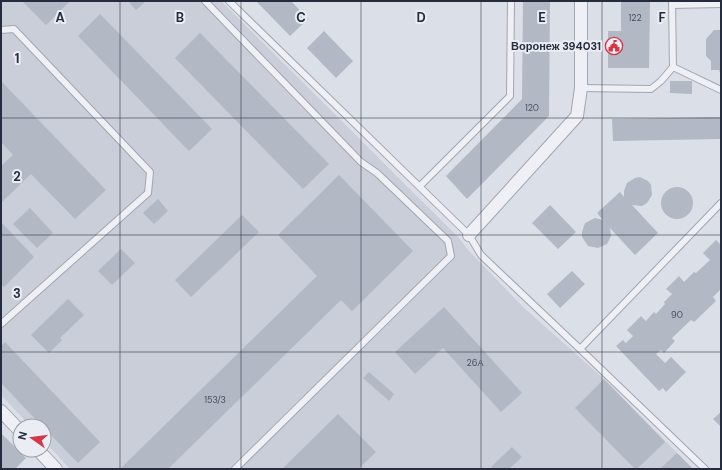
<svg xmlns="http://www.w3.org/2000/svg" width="722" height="470" font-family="'DM Sans',sans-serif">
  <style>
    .built { fill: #c9ced9 }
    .building { fill: #b2b8c4 }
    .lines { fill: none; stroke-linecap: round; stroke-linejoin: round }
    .lane-casing { stroke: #a1a6b1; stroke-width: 8 }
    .street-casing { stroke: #a1a6b1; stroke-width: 14 }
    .lane { stroke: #eef0f5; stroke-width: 6 }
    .street { stroke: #eef0f5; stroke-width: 12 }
    .grid { fill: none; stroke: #252c3d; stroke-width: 1; stroke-opacity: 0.55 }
    .labels { text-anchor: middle; stroke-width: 4; stroke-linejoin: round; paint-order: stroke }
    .number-label { font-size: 9px; fill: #484f5f }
    .poi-label { font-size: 11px; font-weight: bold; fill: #252c3d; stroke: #eaeef4; text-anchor: end }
    .grid-label { font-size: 13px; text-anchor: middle; font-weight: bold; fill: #252c3d; stroke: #eaeef4; stroke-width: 4; stroke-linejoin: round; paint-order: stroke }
  </style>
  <rect width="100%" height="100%" fill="#dbdfe7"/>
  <path class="built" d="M 1,1 L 221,1 L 458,237 L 469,251 L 523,307 L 604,379 L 693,469 L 70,469 L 44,441 L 44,426 L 30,426 L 1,395 Z"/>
  <path class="building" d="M 22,1 L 70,1 L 46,25 Z
    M 128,1 L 146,1 L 136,10 Z
    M 256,1 L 291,1 L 308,19 L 290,36 Z
    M 523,1 L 550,1 L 549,116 L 467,199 L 446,176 L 522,99 Z
    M 621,1 L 650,1 L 649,68 L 608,68 L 608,31 L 621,31 Z
    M 100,14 L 212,129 L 189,151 L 78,36 Z
    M 714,30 L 721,30 L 721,75 L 719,70 L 711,70 L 711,61 L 706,56 L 706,39 Z
    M 324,31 L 353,61 L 336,78 L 307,48 Z
    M 200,33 L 329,164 L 303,189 L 175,58 Z
    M 1,81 L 106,190 L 75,219 L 31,174 L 1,203 L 1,166 L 13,155 L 1,142 Z
    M 670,81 L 692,81 L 692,94 L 670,93 Z
    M 721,117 L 721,139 L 613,141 L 612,119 Z
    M 339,175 L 413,251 L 352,311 L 341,300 L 168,469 L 120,469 L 317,276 L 278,235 Z
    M 640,177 L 648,181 L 651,185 L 652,195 L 647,203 L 642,206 L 632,205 L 658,233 L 635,255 L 610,228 L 611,236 L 607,244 L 598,248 L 588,246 L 582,237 L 582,232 L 585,223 L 595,218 L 603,220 L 597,213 L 620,192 L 624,197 L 624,191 L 627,183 L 635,178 Z
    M661 203a16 16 0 1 1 32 0a16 16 0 1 1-32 0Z
    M 158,199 L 168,211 L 154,224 L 143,213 Z
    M 550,205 L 576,232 L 558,249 L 532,223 Z
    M 30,208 L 53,233 L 37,248 L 13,224 Z
    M 242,215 L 259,232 L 191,297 L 175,280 Z
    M 1,222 L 34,257 L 4,287 L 1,284 Z
    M 716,240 L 721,245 L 721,289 L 713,297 L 716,301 L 694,322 L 691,320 L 672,338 L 675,341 L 664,353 L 661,350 L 656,354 L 665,363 L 671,357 L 686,372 L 666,392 L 663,388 L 659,391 L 616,346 L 623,340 L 626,343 L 633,336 L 627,330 L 641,316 L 646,321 L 654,312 L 656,314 L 665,304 L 664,302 L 672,294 L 666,289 L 679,276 L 684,282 L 694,272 L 696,273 L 710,260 L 703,253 Z
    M 121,249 L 135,263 L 112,285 L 98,271 Z
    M 572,271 L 585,284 L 560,308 L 547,294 Z
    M 68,299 L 84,315 L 60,338 L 62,340 L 49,353 L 31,335 Z
    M 444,307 L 522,393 L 501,412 L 443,348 L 415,374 L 395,352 Z
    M 5,342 L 100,442 L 78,463 L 44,428 L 44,426 L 42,426 L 1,383 L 1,346 Z
    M 369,372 L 394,394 L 389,401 L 363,378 Z
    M 604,379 L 665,442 L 637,469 L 635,469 L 575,408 Z
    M 721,412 L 721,427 L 713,419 Z
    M 338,414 L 376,452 L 358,469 L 282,469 Z
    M 1,433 L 26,458 L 15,469 L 1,469 Z
    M 512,447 L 522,457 L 509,469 L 493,469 L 491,467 Z
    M 677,453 L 693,469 L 660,469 Z"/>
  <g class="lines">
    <defs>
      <path id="lane" d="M 205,1 L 361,162 L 377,173 L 448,241 L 451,256 L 235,469
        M 229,1 L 469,235 L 481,255 L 580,349 L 721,203
        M 672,5 L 721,4
        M 1,30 L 14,29 L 150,172 L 148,193 L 1,324
        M 673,67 L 721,90
        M 581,88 L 651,89 L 661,81 L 673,67 L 672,1
        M 420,186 L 510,96 L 511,1
        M 580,349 L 705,469"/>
      <path id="street" d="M 469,235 L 577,116 L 581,88 L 581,1
        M 1,411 L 20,431
        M 38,450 L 56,469"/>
    </defs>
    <use href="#lane" class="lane-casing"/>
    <use href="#street" class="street-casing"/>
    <use href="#lane" class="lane"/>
    <use href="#street" class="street"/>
  </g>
  <path class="grid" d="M 120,1 L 120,469M 241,1 L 241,469M 361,1 L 361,469M 481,1 L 481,469M 602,1 L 602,469M 1,118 L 721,118M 1,235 L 721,235M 1,352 L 721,352"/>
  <defs>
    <symbol id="civic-ring" viewBox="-11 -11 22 22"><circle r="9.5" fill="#eaeef4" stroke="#d53747" stroke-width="1.5"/><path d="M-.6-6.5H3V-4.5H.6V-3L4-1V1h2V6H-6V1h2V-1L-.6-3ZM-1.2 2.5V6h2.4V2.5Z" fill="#d53747"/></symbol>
  </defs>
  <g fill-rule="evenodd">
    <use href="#civic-ring" x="604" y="36" width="20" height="20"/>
  </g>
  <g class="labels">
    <g class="number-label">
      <text x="635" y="21">122</text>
      <text x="532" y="111">120</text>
      <text x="677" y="318">90</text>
      <text x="475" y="366">26А</text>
      <text x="215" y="403">153/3</text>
    </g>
    <g class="poi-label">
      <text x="601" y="50">Воронеж 394031</text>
    </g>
  </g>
  <g class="grid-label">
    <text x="60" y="22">A</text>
    <text x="180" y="22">B</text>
    <text x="301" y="22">C</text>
    <text x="421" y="22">D</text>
    <text x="542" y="22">E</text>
    <text x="662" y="22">F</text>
    <text x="17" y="63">1</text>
    <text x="17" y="181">2</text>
    <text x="17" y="298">3</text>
  </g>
  <rect width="722" height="470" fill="none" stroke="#252c3d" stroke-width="4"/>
  <g transform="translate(32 438) rotate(284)"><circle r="19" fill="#eaeef4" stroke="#9ba0ab"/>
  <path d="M0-3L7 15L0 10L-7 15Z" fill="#d53747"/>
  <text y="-6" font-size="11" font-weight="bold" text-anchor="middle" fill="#252c3d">N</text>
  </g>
</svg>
